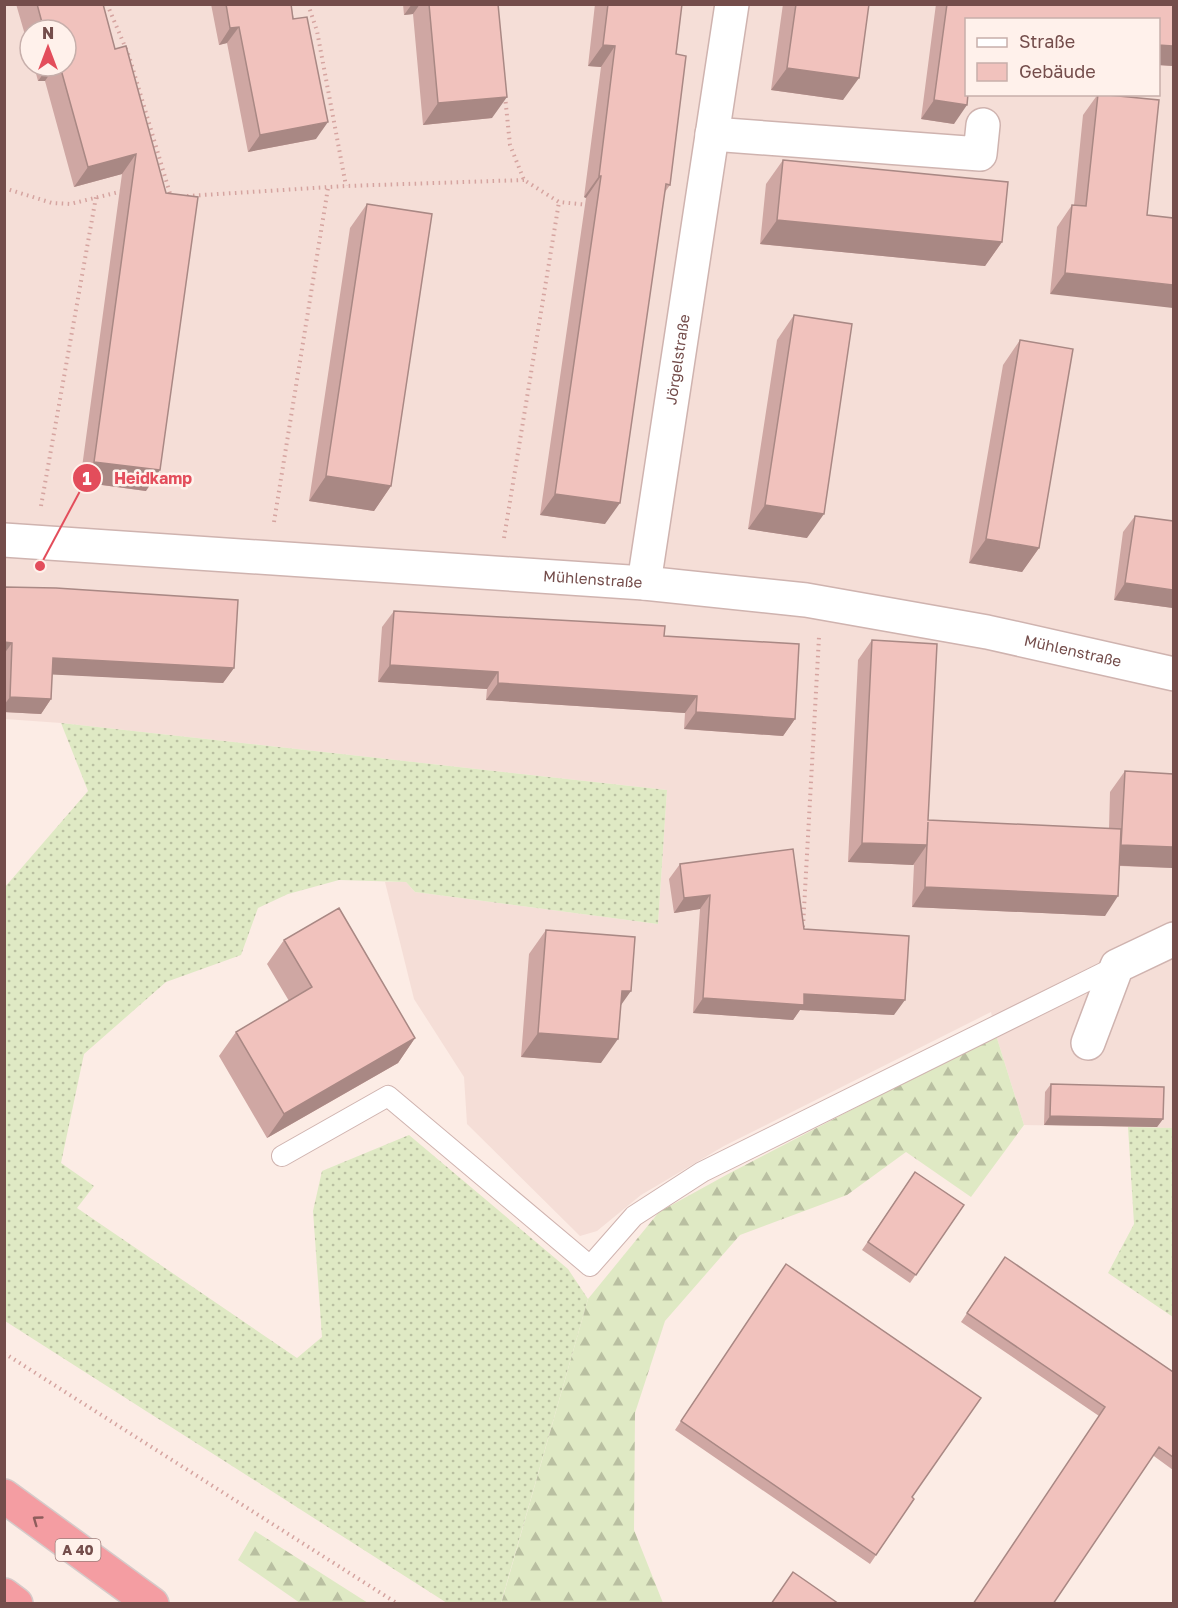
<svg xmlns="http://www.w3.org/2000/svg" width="1178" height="1608" font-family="'Golos Text',sans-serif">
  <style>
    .residential { fill: #f5ded7; fill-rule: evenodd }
    .grass { fill: url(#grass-dots) }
    .forest { fill: url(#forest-firs) }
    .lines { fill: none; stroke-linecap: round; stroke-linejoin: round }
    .service-casing { stroke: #cfb3af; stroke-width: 22 }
    .minor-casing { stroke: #cfb3af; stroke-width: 36 }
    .tertiary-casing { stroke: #cfb3af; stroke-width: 36 }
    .motorway-casing { stroke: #d5cac9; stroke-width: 36 }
    .path { stroke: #d5a4a0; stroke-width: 4; stroke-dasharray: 1.5 4.5; stroke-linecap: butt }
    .service { stroke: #fff; stroke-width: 20 }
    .minor { stroke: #fff; stroke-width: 33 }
    .tertiary { stroke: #fff; stroke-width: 33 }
    .motorway { stroke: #f49da2; stroke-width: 33 }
    .wall { fill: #cfa7a3 }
    .shaded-wall { fill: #a98884 }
    .building { fill: #f1c2bd; stroke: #a98884; stroke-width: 1.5 }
    .oneway { stroke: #8e5d5c }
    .labels { text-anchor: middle; stroke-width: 5; stroke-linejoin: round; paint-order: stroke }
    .shield { fill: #fff1eb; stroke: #9e7e7b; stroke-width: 1.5 }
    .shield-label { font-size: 14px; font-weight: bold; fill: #744d4b }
    .street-label { font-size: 15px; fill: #744d4b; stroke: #fff1eb }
    .leader { fill: none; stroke: #e34d5b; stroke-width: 2 }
    .callout-dot { fill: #e34d5b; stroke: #fff1eb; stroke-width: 2 }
    .mark-label { font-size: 18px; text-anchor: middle; font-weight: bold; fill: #fff }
    .callout-label { font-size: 16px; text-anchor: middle; font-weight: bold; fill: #e34d5b; stroke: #fff1eb; stroke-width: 5; stroke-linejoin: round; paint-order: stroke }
  </style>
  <defs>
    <pattern id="grass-dots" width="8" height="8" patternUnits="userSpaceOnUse" patternTransform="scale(1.5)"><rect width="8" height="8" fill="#dfe9c4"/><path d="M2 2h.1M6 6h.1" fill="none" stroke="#b9bfa1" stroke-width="1.8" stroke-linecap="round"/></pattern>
    <pattern id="forest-firs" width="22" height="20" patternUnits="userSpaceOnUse" patternTransform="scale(1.5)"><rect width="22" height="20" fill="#dfe9c4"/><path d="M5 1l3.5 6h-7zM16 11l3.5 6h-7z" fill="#b9bfa1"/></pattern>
  </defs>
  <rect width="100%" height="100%" fill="#fcece5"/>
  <path class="residential" d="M 4,5 L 1173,5 L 1173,1128 L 1024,1125 L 996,1035 L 991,1012 L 724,1146 L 641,1195 L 597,1231 L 580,1236 L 467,1124 L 464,1077 L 414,999 L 385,882 L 406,882 L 415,892 L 658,924 L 667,790 L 61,723 L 5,719 ZM 966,20 L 1158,20 L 1158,94 L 966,94 ZM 30,30 L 66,30 L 66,66 L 30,66 Z"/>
  <path class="grass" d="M 61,723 L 667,790 L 658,924 L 415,892 L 406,882 L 339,880 L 288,894 L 258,908 L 241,955 L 166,982 L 84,1054 L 61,1163 L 94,1186 L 77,1208 L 297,1358 L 322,1337 L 313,1211 L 322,1171 L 409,1135 L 568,1269 L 588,1299 L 501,1603 L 447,1603 L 5,1321 L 5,887 L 88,791 Z
    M 1128,1127 L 1173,1128 L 1173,1317 L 1108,1273 L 1134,1224 Z"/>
  <path class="forest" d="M 996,1035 L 1024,1125 L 971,1197 L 906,1152 L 847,1195 L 740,1235 L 665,1321 L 635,1413 L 634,1530 L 663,1603 L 501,1604 L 588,1299 L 659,1212 L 728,1174 Z
    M 255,1531 L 368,1603 L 300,1603 L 238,1560 Z"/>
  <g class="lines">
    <defs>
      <path id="service" d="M 282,1156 L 388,1096 L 590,1266 L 634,1216 L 702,1172 L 1117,966"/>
      <g id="minor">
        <path d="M 712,134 L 980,154 L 983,125"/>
        <path id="s1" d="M 644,583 L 732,4"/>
        <path d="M 1088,1043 L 1117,966 L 1174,939"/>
      </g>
      <g id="tertiary">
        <path id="s2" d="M 4,540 L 644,583 L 806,600 L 987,632 L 1174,674"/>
      </g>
      <path id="motorway" d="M 4,1496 L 152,1604
        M 4,1595 L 16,1604"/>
    </defs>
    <use href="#service" class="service-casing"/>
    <use href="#minor" class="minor-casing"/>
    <use href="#tertiary" class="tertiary-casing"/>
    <use href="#motorway" class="motorway-casing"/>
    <path class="path" d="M 107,4 L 129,56 L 171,197
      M 308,4 L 317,31 L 346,186
      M 505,96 L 510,145 L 524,180 L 559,202 L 589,205
      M 4,188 L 52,203 L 70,204 L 123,191
      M 187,196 L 346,186 L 524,180
      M 41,506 L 96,197
      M 274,522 L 328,188
      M 504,538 L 559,202
      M 803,927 L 819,637
      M 4,1353 L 398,1604"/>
    <use href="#service" class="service"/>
    <use href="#minor" class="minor"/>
    <use href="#tertiary" class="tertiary"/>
    <use href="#motorway" class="motorway"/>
  </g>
  <path class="wall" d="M 16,4 L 103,4 L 115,49 L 166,193 L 146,491 L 80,482 L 122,174 L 74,187 L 45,81 L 38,81 L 34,66 L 66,66 L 66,30 L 30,30 L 30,52 Z
    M 211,4 L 291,4 L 316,139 L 248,152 L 227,43 L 219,45 Z
    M 403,4 L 498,4 L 492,118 L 423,125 L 413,14 L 404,15 Z
    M 595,4 L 682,4 L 676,54 L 670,185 L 665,192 L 605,524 L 540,515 L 586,198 L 584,197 L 601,67 L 588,66 Z
    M 783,4 L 869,4 L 843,100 L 771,90 Z
    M 936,4 L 1173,4 L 1173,66 L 1158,65 L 966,20 L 954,124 L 921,119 Z
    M 1098,94 L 1147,215 L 1050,294 L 1057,227 L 1072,205 L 1074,205 L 1083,115 Z
    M 783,160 L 1002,242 L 985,266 L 760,244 L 766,184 Z
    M 367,204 L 391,486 L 374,511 L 309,501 L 350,228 Z
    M 794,315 L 807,538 L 748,529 L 777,340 Z
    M 1020,340 L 1039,548 L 1022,572 L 969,563 L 1003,365 Z
    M 1135,516 L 1173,521 L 1173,608 L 1114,600 L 1123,532 Z
    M 4,587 L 234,668 L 223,683 L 52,674 L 51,699 L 41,714 L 4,712 Z
    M 394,611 L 664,636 L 795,719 L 783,736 L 684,729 L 685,713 L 486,700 L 487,689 L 378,682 L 382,627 Z
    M 872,640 L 928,820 L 1109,829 L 1110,792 L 1125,771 L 1173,774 L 1173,868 L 1120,866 L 1105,916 L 912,907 L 914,865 L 848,862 L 858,660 Z
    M 680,864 L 804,929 L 894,1015 L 800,1010 L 793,1020 L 693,1013 L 700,909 L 674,913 L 669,879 Z
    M 546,930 L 601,1063 L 521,1057 L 529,954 Z
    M 284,940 L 415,1038 L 398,1063 L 267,1138 L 219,1056 L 236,1032 L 289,1001 L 267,964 Z
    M 1051,1084 L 1163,1119 L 1157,1127 L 1044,1125 L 1045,1092 Z
    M 915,1172 L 964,1205 L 910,1283 L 862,1250 Z
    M 1005,1257 L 1173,1372 L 1173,1470 L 1099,1416 L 961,1322 Z
    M 786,1264 L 912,1497 L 914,1499 L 870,1564 L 675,1430 Z"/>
  <path class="shaded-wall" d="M 412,4 L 420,4 L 413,14 L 404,15 Z
    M 239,27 L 227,43 L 219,45 L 230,28 Z
    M 603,45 L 615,46 L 601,67 L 588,66 Z
    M 1158,45 L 1173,46 L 1173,66 L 1158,65 Z
    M 49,66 L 55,66 L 45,81 L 38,81 Z
    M 787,68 L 859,78 L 843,100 L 771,90 Z
    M 507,97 L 492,118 L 423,125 L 438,103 Z
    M 934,100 L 967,105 L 954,124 L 921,119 Z
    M 328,122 L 316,139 L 248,152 L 260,135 Z
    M 136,154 L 122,174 L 74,187 L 88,167 Z
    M 599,176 L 601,176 L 586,198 L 584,197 Z
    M 777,220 L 1002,242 L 985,266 L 760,244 Z
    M 1065,273 L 1173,285 L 1173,308 L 1050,294 Z
    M 94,462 L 160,470 L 146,491 L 80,482 Z
    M 326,476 L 391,486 L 374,511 L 309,501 Z
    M 555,494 L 620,503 L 605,524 L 540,515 Z
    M 765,505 L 824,514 L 807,538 L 748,529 Z
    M 986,539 L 1039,548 L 1022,572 L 969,563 Z
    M 1125,583 L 1173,590 L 1173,608 L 1114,600 Z
    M 4,642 L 12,643 L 4,654 Z
    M 53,658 L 234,668 L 223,683 L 42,674 Z
    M 390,665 L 498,672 L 487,689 L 378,682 Z
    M 498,683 L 697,696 L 685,713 L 486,700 Z
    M 10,697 L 51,699 L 41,714 L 4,712 L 4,705 Z
    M 696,712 L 795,719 L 783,736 L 684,729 Z
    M 862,843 L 927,845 L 913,865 L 848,862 Z
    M 1121,845 L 1173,847 L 1173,868 L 1107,865 Z
    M 925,887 L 1118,896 L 1105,916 L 912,907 Z
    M 710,895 L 700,909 L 674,913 L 684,898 Z
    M 622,991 L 631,991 L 614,1015 Z
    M 804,994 L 905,1000 L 894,1015 L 800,1010 L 793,1020 L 693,1013 L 703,998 Z
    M 538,1033 L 618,1039 L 601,1063 L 521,1057 Z
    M 415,1038 L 398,1063 L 267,1138 L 284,1114 Z
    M 1050,1116 L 1163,1119 L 1157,1127 L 1044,1125 Z"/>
  <path class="building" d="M 37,4 L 103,4 L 115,49 L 126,46 L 166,193 L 198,197 L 160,470 L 94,462 L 136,154 L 88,167 L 60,66 L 66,66 L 66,30 L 44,30 Z
    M 226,4 L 291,4 L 293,19 L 307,17 L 328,122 L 260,135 L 239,27 L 230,28 Z
    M 429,4 L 498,4 L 507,97 L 438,103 Z
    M 608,4 L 682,4 L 676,54 L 686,56 L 670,185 L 666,184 L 620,503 L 555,494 L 601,176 L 599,176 L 615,46 L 603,45 Z
    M 796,4 L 869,4 L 859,78 L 787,68 Z
    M 947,4 L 1173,4 L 1173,46 L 1158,45 L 1158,20 L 966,20 L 966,94 L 968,94 L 967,105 L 934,100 Z
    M 1098,94 L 1159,100 L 1147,215 L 1173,218 L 1173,285 L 1065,273 L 1072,205 L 1086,206 Z
    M 783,160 L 1008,182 L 1002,242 L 777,220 Z
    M 367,204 L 432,214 L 391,486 L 326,476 Z
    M 794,315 L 852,324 L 824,514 L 765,505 Z
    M 1020,340 L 1073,349 L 1039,548 L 986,539 Z
    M 1135,516 L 1173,521 L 1173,590 L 1125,583 Z
    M 4,587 L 56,588 L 238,600 L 234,668 L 53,658 L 51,699 L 10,697 L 12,643 L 4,642 Z
    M 394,611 L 665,626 L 664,636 L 799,644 L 795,719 L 696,712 L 697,696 L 498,683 L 498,672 L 390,665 Z
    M 872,640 L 937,644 L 928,820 L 1121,829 L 1118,896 L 925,887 L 928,822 L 927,845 L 862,843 Z
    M 1125,771 L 1173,774 L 1173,847 L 1121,845 Z
    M 793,849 L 804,929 L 909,936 L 905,1000 L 804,994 L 804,1005 L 703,998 L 710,895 L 684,898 L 680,864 Z
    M 339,908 L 415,1038 L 284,1114 L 236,1032 L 312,987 L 284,940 Z
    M 546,930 L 635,937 L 631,991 L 622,991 L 618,1039 L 538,1033 Z
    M 1051,1084 L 1164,1087 L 1163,1119 L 1050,1116 Z
    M 915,1172 L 964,1205 L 916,1275 L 868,1242 Z
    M 1005,1257 L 1173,1372 L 1173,1457 L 1159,1447 L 1053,1604 L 973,1604 L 1105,1407 L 967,1313 Z
    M 786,1264 L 981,1398 L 912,1497 L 914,1499 L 876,1555 L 681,1421 Z
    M 793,1572 L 839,1604 L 771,1604 Z"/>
  <defs><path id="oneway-chevron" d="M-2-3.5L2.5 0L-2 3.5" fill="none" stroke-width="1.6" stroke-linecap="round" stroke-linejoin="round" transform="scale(1.5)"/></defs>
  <use class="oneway" href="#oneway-chevron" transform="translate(37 1520) rotate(-144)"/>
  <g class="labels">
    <rect class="shield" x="55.5" y="1539" width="45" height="22" rx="4.5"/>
    <g class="shield-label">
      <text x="78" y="1555">A 40</text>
    </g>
    <g class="street-label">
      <text dy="5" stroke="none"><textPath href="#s1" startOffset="226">Jörgelstraße</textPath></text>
      <text dy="5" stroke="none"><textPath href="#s2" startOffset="590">Mühlenstraße</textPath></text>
      <text dy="5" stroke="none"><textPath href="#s2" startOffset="1076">Mühlenstraße</textPath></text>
    </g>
  </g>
  <path class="leader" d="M40 566L87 478"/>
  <g class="callout-dot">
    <circle cx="40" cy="566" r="6"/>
    <circle cx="87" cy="478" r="15"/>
  </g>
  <g class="mark-label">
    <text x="87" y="485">1</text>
  </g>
  <g class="callout-label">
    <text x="153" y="484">Heidkamp</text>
  </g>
  <rect width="1178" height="1608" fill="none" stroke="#744d4b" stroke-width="12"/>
  <rect x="965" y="18" width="195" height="78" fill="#fff1eb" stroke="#c7afab" stroke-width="1.5"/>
  <rect x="977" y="38" width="30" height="9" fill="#ffffff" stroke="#c7afab" stroke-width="1.5"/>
  <text x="1019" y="48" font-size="18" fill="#744d4b">Straße</text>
  <rect x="977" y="63" width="30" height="18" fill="#f1c2bd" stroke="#c7afab" stroke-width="1.5"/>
  <text x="1019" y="78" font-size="18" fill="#744d4b">Gebäude</text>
  <g transform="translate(48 48)"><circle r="28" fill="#fff1eb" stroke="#c7afab" stroke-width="1.5"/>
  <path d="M0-4.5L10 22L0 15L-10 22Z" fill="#e34d5b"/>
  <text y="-9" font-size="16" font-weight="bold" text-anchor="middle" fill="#744d4b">N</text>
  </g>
</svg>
